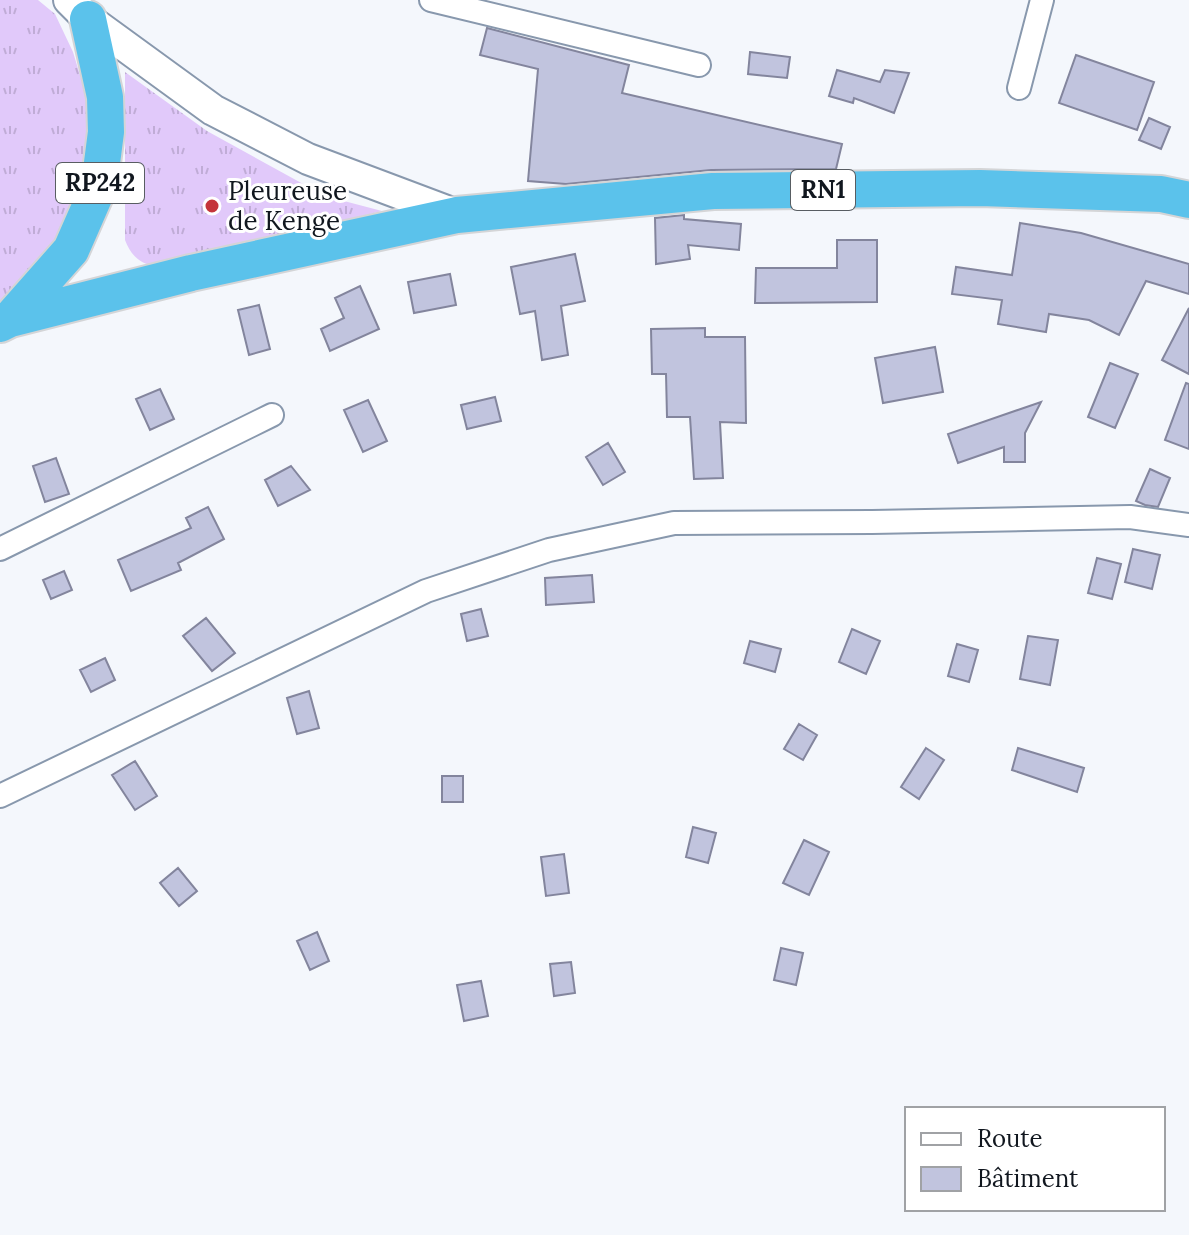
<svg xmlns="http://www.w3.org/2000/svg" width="1189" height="1235" font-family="Lora,serif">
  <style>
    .grass { fill: url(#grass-tufts) }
    .building { fill: #c1c4de; stroke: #83859d; stroke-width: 2 }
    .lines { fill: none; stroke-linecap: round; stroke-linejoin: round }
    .minor-casing { stroke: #8898ad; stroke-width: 26 }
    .secondary-casing { stroke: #8898ad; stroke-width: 34 }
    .trunk-casing { stroke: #d4d5d7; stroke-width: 40 }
    .minor { stroke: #fff; stroke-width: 22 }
    .secondary { stroke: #fff; stroke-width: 30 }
    .trunk { stroke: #5bc2eb; stroke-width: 36 }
    .poi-dot { fill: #c4353a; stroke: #fff; stroke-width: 3 }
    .labels { text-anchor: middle; stroke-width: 6; stroke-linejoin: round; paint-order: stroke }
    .shield { fill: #fff; stroke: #585d62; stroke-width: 2 }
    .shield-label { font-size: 24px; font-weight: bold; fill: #11171f }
    .poi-label { font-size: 26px; fill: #11171f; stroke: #fff; text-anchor: start }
  </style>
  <defs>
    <pattern id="grass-tufts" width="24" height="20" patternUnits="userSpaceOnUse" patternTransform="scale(2)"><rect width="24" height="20" fill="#e1c9fa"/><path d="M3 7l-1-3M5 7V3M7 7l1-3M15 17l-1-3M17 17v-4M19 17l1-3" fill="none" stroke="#c0acd6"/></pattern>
  </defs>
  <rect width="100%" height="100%" fill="#f4f7fc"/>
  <path class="grass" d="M 0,0 L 38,0 L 55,14 L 73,52 L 93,118 L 95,152 L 71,223 L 18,291 L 0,303 Z
    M 125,72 L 207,131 L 325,196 L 382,211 L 162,265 C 143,267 132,258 125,240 Z"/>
  <path class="building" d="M 487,28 L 629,65 L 622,93 L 842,144 L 836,169 L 711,170 L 566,184 L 528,181 L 538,69 L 480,55 Z
    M 750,52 L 790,57 L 787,78 L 748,74 Z
    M 1076,55 L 1154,82 L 1137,130 L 1059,103 Z
    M 837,70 L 880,82 L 885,70 L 909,73 L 894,113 L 854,98 L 853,103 L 829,96 Z
    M 1149,118 L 1170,127 L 1161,149 L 1139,140 Z
    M 684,215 L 684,219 L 741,224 L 739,250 L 688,245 L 690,259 L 656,264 L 655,218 Z
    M 1020,223 L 1081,233 L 1189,264 L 1189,294 L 1146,281 L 1119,335 L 1089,320 L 1049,314 L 1046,332 L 998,324 L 1002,300 L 952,294 L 956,267 L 1012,275 Z
    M 837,240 L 877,240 L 877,302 L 755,303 L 756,268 L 837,268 Z
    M 575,254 L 585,301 L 561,306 L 568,355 L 542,360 L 535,311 L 520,314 L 511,267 Z
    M 450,274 L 456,305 L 414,313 L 408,282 Z
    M 360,286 L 379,329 L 330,351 L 321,329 L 344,318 L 335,298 Z
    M 259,305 L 270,349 L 249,355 L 238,310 Z
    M 1189,308 L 1189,374 L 1162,360 Z
    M 705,328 L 705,337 L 745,337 L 746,423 L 720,422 L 723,478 L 694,479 L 690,417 L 667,417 L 666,374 L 652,374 L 651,329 Z
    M 935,347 L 943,392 L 883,403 L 875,358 Z
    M 1110,363 L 1138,374 L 1115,428 L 1088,417 Z
    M 1186,383 L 1189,384 L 1189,449 L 1165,440 Z
    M 160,389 L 174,419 L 150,430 L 136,399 Z
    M 495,397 L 501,421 L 467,429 L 461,405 Z
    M 368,400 L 387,441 L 363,452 L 344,410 Z
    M 1041,402 L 1025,433 L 1025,462 L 1004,462 L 1004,447 L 958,463 L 948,434 Z
    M 608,443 L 625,472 L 603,485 L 586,457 Z
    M 56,458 L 69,494 L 45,502 L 33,466 Z
    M 291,466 L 310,490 L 278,506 L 265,480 Z
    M 1150,469 L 1170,478 L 1158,507 L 1145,505 L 1136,501 Z
    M 208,507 L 224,539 L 178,563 L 181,570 L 131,591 L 118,560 L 191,528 L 186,518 Z
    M 1133,549 L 1160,555 L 1152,589 L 1125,582 Z
    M 1097,558 L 1121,564 L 1112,599 L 1088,593 Z
    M 64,571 L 72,590 L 51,599 L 43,580 Z
    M 592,575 L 594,602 L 546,605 L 545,578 Z
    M 481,609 L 488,636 L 467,641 L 461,614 Z
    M 206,618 L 235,653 L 212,671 L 183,636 Z
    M 852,629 L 880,641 L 866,674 L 839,662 Z
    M 1028,636 L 1058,640 L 1050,685 L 1020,679 Z
    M 750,641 L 781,649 L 775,672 L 744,663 Z
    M 957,644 L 978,650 L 969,682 L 948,676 Z
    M 105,658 L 115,680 L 91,692 L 80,670 Z
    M 309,691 L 319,728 L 297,734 L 287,698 Z
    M 799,724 L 817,735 L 803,760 L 784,749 Z
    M 926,748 L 944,760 L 919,799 L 901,787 Z
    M 1018,748 L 1084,768 L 1077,792 L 1012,770 Z
    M 135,761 L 157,796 L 135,810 L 112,775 Z
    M 442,776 L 463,776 L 463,802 L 442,802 Z
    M 693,827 L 716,833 L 708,863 L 686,857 Z
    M 804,840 L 829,852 L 809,895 L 783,883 Z
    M 564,854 L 569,893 L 546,896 L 541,857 Z
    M 178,868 L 197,891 L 179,906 L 160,883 Z
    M 317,932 L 329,961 L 310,970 L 297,941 Z
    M 781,948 L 803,953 L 796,985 L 774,980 Z
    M 571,962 L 575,993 L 554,996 L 550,964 Z
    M 481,981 L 488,1016 L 464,1021 L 457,985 Z"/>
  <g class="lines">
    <defs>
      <path id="minor" d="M 431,0 L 699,65
        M 1019,88 L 1042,0
        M 0,549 L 272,415
        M 0,796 L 426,591 L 549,550 L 674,523 L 872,522 L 1130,517 L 1189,525"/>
      <path id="secondary" d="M 69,0 L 88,19 L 213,110 L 308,159 L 457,215"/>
      <path id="trunk" d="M 10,319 L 71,250 L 99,186 L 106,132 L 105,97 L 88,19
        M 0,324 L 10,319 L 191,273 L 457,215 L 713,191 L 980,188 L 1161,194 L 1189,200"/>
    </defs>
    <use href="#minor" class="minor-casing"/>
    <use href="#secondary" class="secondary-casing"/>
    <use href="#trunk" class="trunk-casing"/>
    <use href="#minor" class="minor"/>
    <use href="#secondary" class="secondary"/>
    <use href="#trunk" class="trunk"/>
  </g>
  <circle class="poi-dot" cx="212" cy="206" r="8"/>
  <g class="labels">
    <g class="shield">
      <rect x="56" y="163" width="88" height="40" rx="6"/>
      <rect x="791" y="170" width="64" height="40" rx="6"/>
    </g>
    <g class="shield-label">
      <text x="100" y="191">RP242</text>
      <text x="823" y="198">RN1</text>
    </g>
    <g class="poi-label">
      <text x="228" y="200">Pleureuse<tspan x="228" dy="30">de Kenge</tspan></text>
    </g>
  </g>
  <rect x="905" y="1107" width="260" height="104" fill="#ffffff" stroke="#a0a2a5" stroke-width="2"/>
  <rect x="921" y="1133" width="40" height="12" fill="#ffffff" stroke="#a0a2a5" stroke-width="2"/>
  <text x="977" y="1147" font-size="24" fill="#11171f">Route</text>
  <rect x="921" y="1167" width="40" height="24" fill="#c1c4de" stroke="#a0a2a5" stroke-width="2"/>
  <text x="977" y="1187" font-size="24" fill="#11171f">Bâtiment</text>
</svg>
